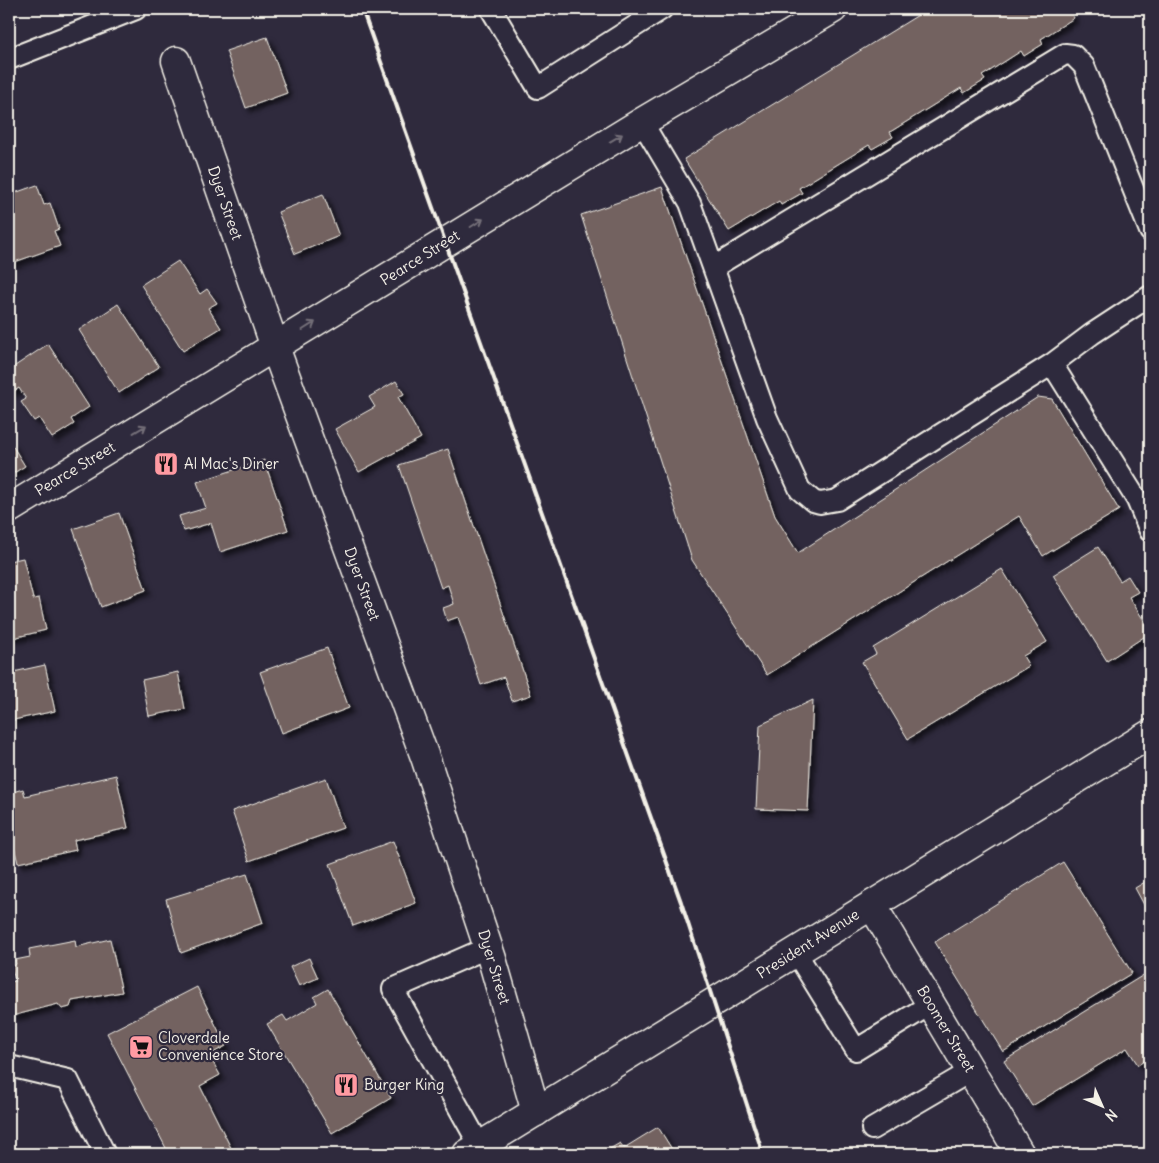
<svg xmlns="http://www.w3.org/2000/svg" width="1159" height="1163" font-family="Delius,sans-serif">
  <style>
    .building { fill: #736260; stroke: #f4f1e8; filter: url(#shadow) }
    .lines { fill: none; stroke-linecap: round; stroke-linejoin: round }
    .lane-casing { stroke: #f4f1e8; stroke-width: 24 }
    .street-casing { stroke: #f4f1e8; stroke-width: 31 }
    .primary-casing { stroke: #f4f1e8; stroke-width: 31 }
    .lane { stroke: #2f2a3d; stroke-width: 20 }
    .street { stroke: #2f2a3d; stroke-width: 28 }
    .primary { stroke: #2f2a3d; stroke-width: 28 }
    .rail { stroke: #f4f1e8; stroke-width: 4 }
    .oneway { stroke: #747079 }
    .labels { text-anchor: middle; stroke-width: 4.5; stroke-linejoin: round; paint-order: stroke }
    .street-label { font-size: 15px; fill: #f4f1e8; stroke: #2f2a3d }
    .poi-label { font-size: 15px; fill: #f4f1e8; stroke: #2f2a3d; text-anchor: start }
  </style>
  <defs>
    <filter id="shadow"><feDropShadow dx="4.5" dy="4.5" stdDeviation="2.5" flood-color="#0009"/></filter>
  </defs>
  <rect width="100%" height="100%" fill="#2f2a3d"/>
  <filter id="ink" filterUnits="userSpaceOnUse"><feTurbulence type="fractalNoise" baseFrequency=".02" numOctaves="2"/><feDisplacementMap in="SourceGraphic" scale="10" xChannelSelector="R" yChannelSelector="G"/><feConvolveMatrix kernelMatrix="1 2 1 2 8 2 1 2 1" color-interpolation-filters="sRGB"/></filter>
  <g filter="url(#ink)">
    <path class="building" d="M 928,9 L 1068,9 L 1074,18 L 1041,39 L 1043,44 L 1024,56 L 1021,51 L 982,76 L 985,80 L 964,93 L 961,88 L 890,132 L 893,137 L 872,149 L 869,145 L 799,188 L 802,193 L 781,205 L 779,201 L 729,231 L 684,159 Z
      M 267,37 L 287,93 L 246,108 L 226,51 Z
      M 37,185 L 44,205 L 50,203 L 59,229 L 54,231 L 60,246 L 9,264 L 9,195 Z
      M 662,187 L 775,516 L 798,553 L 1038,397 L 1052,399 L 1119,510 L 1043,556 L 1019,516 L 767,675 L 692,560 L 581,215 Z
      M 323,194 L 339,236 L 295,254 L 278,212 Z
      M 178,261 L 200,294 L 207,289 L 217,303 L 208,308 L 221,328 L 183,351 L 141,285 Z
      M 118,304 L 159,367 L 119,393 L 79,330 Z
      M 48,344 L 89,407 L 71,419 L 74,424 L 52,438 L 39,418 L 34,421 L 21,402 L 26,399 L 19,388 L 9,394 L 9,370 Z
      M 396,381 L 404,394 L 398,397 L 421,438 L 359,472 L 335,429 L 375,407 L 369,397 Z
      M 9,440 L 25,466 L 9,476 Z
      M 448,449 L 531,695 L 512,701 L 504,677 L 481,685 L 458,617 L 447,621 L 443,608 L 454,604 L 448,585 L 441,588 L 399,465 Z
      M 264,460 L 288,530 L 220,552 L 211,523 L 184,531 L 179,516 L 206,508 L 197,482 Z
      M 119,513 L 146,590 L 101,607 L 73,529 Z
      M 1098,547 L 1120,581 L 1128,576 L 1138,592 L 1129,597 L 1150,630 L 1150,633 L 1107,661 L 1053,575 Z
      M 23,558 L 33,599 L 39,598 L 46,630 L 9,639 L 9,561 Z
      M 1002,569 L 1047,642 L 1023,656 L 1029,666 L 908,739 L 862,662 L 876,654 L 873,648 Z
      M 327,648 L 349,708 L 282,733 L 260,672 Z
      M 45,665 L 55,711 L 9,721 L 9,673 Z
      M 178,672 L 185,709 L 149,716 L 142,680 Z
      M 813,700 L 808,811 L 756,809 L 760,725 Z
      M 116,775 L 128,828 L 74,840 L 76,850 L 18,863 L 14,847 L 9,848 L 9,793 L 23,789 L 25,796 Z
      M 326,778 L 343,828 L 249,861 L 232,811 Z
      M 393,841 L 416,903 L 353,926 L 330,864 Z
      M 1063,862 L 1132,973 L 1003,1052 L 935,942 Z
      M 247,874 L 263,923 L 181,953 L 166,899 Z
      M 1150,879 L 1150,916 L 1135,888 Z
      M 110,939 L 122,992 L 72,1001 L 70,1007 L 62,1009 L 58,1004 L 12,1016 L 9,1004 L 9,982 L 15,981 L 12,968 L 16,964 L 15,960 L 30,957 L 29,949 L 75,940 L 76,947 Z
      M 309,958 L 318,978 L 299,986 L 290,967 Z
      M 1150,971 L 1150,1057 L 1138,1065 L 1127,1048 L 1032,1106 L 1004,1061 Z
      M 197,987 L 226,1046 L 209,1055 L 220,1075 L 200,1086 L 232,1150 L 223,1154 L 169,1154 L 107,1033 Z
      M 328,989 L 391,1098 L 332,1133 L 267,1024 L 283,1015 L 287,1021 L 317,1003 L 314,997 Z
      M 658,1127 L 675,1154 L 601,1154 L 620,1143 L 624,1148 Z"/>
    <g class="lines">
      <defs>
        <path id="lane" d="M 491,9 L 538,88 L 662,9
          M 9,59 L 136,9
          M 642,122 L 690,203 L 767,418 L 800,490 L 813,501 L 820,503 L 837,500 L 1052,364 L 1092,334 L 1150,296
          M 714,267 L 1065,54 L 1073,55 L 1084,66 L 1150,231
          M 1052,364 L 1137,500 L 1150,531
          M 795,951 L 856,1050 L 931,1004
          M 9,1066 L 68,1080 L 105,1154
          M 872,1129 L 971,1071
          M 480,1146 L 393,989 L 489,947"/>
        <path id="street" d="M 176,61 L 275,347 L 426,760 L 492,959 L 536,1112
          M 9,509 L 642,122 L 833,9
          M 872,905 L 1020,1154"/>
        <path id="primary" d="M 467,1154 L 1150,734"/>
      </defs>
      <use href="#lane" class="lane-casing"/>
      <use href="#street" class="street-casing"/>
      <use href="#primary" class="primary-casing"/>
      <use href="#lane" class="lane"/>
      <use href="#street" class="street"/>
      <use href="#primary" class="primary"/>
      <path class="rail" d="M 362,9 L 681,902 L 763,1154"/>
    </g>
    <defs><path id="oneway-shaft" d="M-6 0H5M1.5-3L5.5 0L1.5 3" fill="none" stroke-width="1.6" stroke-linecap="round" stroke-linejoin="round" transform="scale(1.25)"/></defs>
    <g class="oneway">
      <use href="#oneway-shaft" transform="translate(616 138) rotate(-31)"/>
      <use href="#oneway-shaft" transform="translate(477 223) rotate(-32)"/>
      <use href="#oneway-shaft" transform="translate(309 326) rotate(-32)"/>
      <use href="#oneway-shaft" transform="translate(140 429) rotate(-31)"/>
    </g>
  </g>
  <defs>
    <symbol id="restaurant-square" viewBox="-11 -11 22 22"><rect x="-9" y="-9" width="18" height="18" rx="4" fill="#ff9aa2" stroke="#2f2a3d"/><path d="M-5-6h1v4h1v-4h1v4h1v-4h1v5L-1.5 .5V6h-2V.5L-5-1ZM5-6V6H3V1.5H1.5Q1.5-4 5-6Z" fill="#111"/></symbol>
    <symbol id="supermarket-square" viewBox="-11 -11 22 22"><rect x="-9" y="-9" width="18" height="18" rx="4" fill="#ff9aa2" stroke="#2f2a3d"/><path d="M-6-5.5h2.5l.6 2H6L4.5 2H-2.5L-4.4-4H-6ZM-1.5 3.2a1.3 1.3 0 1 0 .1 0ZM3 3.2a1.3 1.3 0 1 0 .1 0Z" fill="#111"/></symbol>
  </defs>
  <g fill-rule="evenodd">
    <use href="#restaurant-square" x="152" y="450" width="28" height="28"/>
    <use href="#supermarket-square" x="127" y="1033" width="28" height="28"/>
    <use href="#restaurant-square" x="332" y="1071" width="28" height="28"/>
  </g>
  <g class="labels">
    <g class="street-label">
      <text transform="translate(225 203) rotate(71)" y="5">Dyer Street</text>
      <text transform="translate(420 258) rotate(-32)" y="5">Pearce Street</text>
      <text transform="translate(75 469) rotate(-31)" y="5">Pearce Street</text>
      <text transform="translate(362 584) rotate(70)" y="5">Dyer Street</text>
      <text transform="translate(808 944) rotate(-32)" y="5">President Avenue</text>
      <text transform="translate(494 967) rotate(73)" y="5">Dyer Street</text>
      <text transform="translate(946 1029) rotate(59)" y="5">Boomer Street</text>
    </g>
    <g class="poi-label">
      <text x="184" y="469">Al Mac's Diner</text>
      <text x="158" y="1043">Cloverdale<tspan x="158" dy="17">Convenience Store</tspan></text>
      <text x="364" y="1090">Burger King</text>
    </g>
  </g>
  <rect width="1159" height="1163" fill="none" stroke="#2f2a3d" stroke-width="30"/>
  <rect x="15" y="15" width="1129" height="1133" fill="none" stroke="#f4f1e8" stroke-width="2" filter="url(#ink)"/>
  <g transform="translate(1102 1106) rotate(135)" stroke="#2f2a3d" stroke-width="4" paint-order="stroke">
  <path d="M0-4L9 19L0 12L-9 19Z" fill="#f4f1e8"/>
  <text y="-8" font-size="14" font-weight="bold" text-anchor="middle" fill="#f4f1e8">N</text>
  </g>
</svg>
